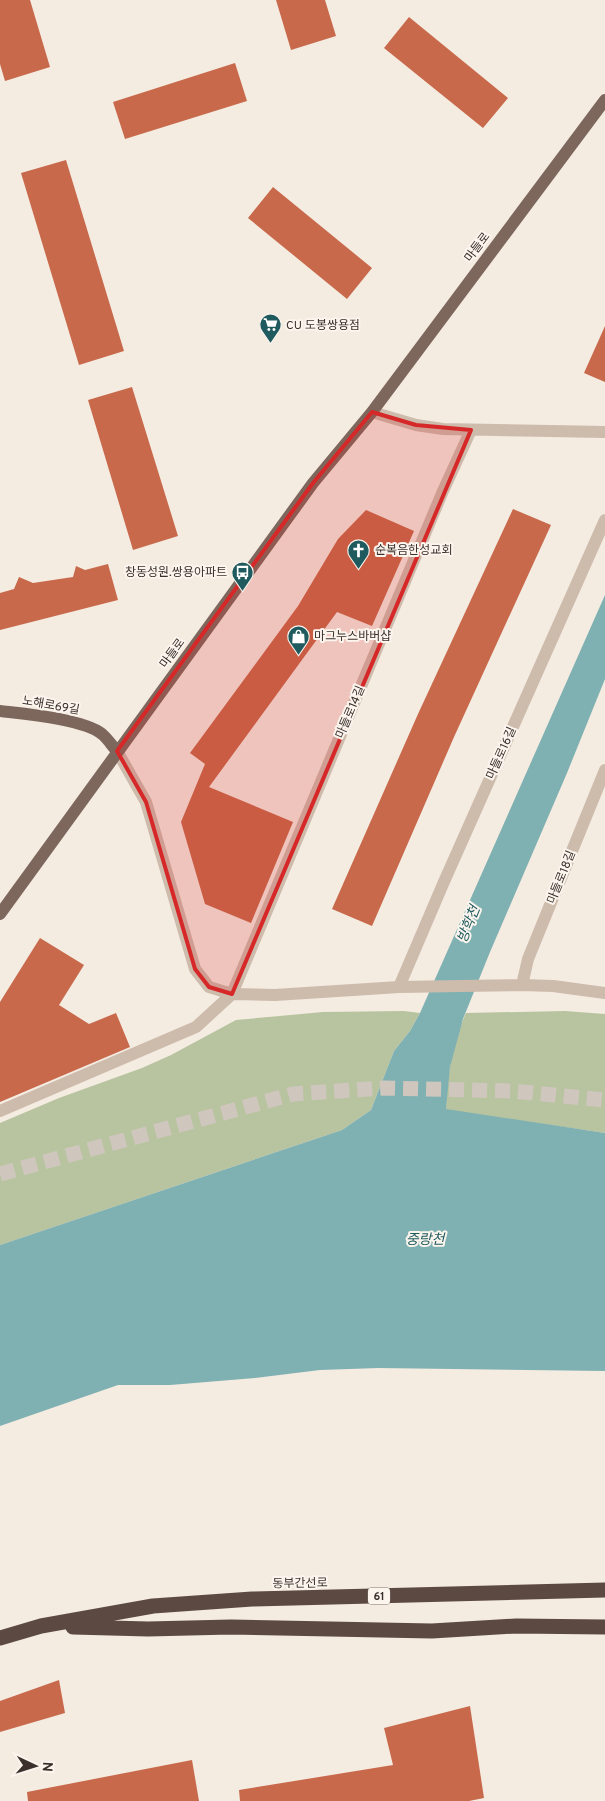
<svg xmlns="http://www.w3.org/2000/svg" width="605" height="1801" font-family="Overpass,'Noto Sans KR',sans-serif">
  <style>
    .green { fill: #b8c4a0 }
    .water { fill: #7fb0b2 }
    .building { fill: #c8694b }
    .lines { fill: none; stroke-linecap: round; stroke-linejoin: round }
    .highway-tunnel { stroke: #cfc6bd; stroke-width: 15; stroke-dasharray: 15 8; stroke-linecap: butt }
    .minor { stroke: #cdbbac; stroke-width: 12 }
    .major { stroke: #7d675c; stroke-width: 12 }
    .highway { stroke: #5c4a42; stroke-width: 15 }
    .marked { fill: #d62828; fill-opacity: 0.2; stroke: #d62828; stroke-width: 4; stroke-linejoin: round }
    .labels { text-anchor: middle; stroke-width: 4; stroke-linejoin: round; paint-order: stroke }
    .shield { fill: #fbf5ee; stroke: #756b66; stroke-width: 1 }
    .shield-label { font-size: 11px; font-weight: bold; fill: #3b302b }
    .street-label { font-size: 12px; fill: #3b302b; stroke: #fbf5ee }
    .poi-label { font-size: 12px; fill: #3b302b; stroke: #fbf5ee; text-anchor: start }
    .water-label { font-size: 14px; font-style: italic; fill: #1f5a5e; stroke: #fbf5ee }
  </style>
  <rect width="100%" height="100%" fill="#f4ebe1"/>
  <path class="green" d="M 404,1011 L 420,1013 L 410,1031 L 394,1051 L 371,1110 L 342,1130 L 0,1245 L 0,1123 L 59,1098 L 142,1068 L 171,1055 L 236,1020 L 323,1012 Z
    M 565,1011 L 605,1014 L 605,1133 L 446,1110 C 447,1076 452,1044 466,1013 Z"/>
  <path class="water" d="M 605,595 L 605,679 L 567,773 L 490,952 L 463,1019 L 450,1067 L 446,1109 L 605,1133 L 605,1371 L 378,1368 L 320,1370 L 255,1378 L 170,1385 L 118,1385 L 0,1426 L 0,1245 L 342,1130 L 371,1110 L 394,1051 L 410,1031 L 420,1013 Z"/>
  <path class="building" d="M 0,0 L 30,0 L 50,67 L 5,81 L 0,64 Z
    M 276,0 L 325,0 L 336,36 L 291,50 Z
    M 409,17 L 508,98 L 483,128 L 384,48 Z
    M 235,63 L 247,101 L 125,139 L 113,102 Z
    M 66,160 L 124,351 L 79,365 L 21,173 Z
    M 273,187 L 372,268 L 347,299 L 248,218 Z
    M 605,326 L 605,382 L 584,373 Z
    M 132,387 L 178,536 L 133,550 L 88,400 Z
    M 513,509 L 551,525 L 454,737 L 372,926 L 332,909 L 418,714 Z
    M 366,510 L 414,531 L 372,626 L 337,612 L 209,787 L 293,822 L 251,923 L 205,904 L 181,822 L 205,764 L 190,753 L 298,606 L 338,539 Z
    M 108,564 L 118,600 L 0,630 L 0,593 L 14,589 L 19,577 L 33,583 L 73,577 L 76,566 L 85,570 Z
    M 40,938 L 84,965 L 59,1005 L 89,1024 L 116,1013 L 130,1047 L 0,1102 L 0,1002 Z
    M 59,1680 L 65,1713 L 0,1732 L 0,1701 Z
    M 470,1706 L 484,1798 L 469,1801 L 240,1801 L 239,1790 L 393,1765 L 384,1728 Z
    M 192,1760 L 199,1801 L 28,1801 L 27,1792 Z"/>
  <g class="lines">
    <path class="highway-tunnel" d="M 0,1174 L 293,1094 L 385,1088 L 513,1091 L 605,1100"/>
    <path class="minor" d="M 372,412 L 416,425 L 443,429 L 605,432
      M 117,751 L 146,802 L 195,969 L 209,987 L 232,994 L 275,995 L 399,987 L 522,985 L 553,986 L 605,993
      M 522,985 L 528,959 L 605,770
      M 399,987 L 443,884 L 605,520
      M 0,1111 L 196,1027 L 232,994 L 443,491 L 471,430"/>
    <path class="major" d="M 0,711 C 25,714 83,719 102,734 C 108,739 112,746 117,751
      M 0,914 L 313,483 L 372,412 L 605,100"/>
    <path class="highway" d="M 73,1627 L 148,1629 L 231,1627 L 432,1631 L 516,1626 L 605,1627
      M 0,1638 L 41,1626 L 153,1606 L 252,1599 L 605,1590"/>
  </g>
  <path class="marked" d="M 372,412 L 416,425 L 471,430 L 232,994 L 209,987 L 195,969 L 146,802 L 117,751 L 313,483 Z"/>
  <defs>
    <symbol id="supermarket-pin" viewBox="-11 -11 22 30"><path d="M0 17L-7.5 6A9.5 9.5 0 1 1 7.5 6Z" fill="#1f5a5e" stroke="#fbf5ee"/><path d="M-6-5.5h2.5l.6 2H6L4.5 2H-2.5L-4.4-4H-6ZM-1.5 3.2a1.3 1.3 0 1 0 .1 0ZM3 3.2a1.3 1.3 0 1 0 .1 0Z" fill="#fff"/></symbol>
    <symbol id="church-pin" viewBox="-11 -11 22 30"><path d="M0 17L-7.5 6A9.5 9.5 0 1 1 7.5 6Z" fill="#1f5a5e" stroke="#fbf5ee"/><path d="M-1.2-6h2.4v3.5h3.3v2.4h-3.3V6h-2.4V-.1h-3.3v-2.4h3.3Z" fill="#fff"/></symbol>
    <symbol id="bus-pin" viewBox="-11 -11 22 30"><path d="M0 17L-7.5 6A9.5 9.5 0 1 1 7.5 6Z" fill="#1f5a5e" stroke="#fbf5ee"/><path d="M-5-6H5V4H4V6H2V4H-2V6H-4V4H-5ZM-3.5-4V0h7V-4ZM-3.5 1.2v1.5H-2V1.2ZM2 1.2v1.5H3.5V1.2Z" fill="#fff"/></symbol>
    <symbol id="shop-pin" viewBox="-11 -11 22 30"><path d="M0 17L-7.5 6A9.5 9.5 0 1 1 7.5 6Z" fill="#1f5a5e" stroke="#fbf5ee"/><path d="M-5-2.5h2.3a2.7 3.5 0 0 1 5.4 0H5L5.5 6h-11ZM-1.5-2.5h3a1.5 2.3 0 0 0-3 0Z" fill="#fff"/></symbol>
  </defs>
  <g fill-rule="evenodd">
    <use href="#supermarket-pin" x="258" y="312" width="25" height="34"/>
    <use href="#church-pin" x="346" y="538" width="25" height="34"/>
    <use href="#bus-pin" x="230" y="560" width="25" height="34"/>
    <use href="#shop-pin" x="286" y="624" width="25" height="34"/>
  </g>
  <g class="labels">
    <rect class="shield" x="368" y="1587.5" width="22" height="17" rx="4"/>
    <g class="shield-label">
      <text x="379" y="1600">61</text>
    </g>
    <g class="street-label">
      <text transform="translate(477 247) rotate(-53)" y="4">마들로</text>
      <text transform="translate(172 653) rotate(-54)" y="4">마들로</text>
      <text transform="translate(51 705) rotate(10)" y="4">노해로69길</text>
      <text transform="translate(350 712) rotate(-67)" y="4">마들로14길</text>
      <text transform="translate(501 753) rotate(-66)" y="4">마들로16길</text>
      <text transform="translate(561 877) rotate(-68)" y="4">마들로18길</text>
      <text transform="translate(300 1583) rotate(-1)" y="4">동부간선로</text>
    </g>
    <g class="poi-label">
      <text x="286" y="329">CU 도봉쌍용점</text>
      <text x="375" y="554">순복음한성교회</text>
      <text x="227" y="576" text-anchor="end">창동성원.쌍용아파트</text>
      <text x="314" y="640">마그누스바버샵</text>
    </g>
    <g class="water-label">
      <text transform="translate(468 924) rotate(-68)" y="5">방학천</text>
      <text x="425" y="1244">중랑천</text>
    </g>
  </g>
  <g transform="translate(35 1766) rotate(94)" stroke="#fbf5ee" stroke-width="4" paint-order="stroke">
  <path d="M0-4L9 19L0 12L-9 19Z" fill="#3b302b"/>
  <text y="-8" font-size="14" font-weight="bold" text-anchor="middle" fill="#3b302b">N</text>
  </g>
</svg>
